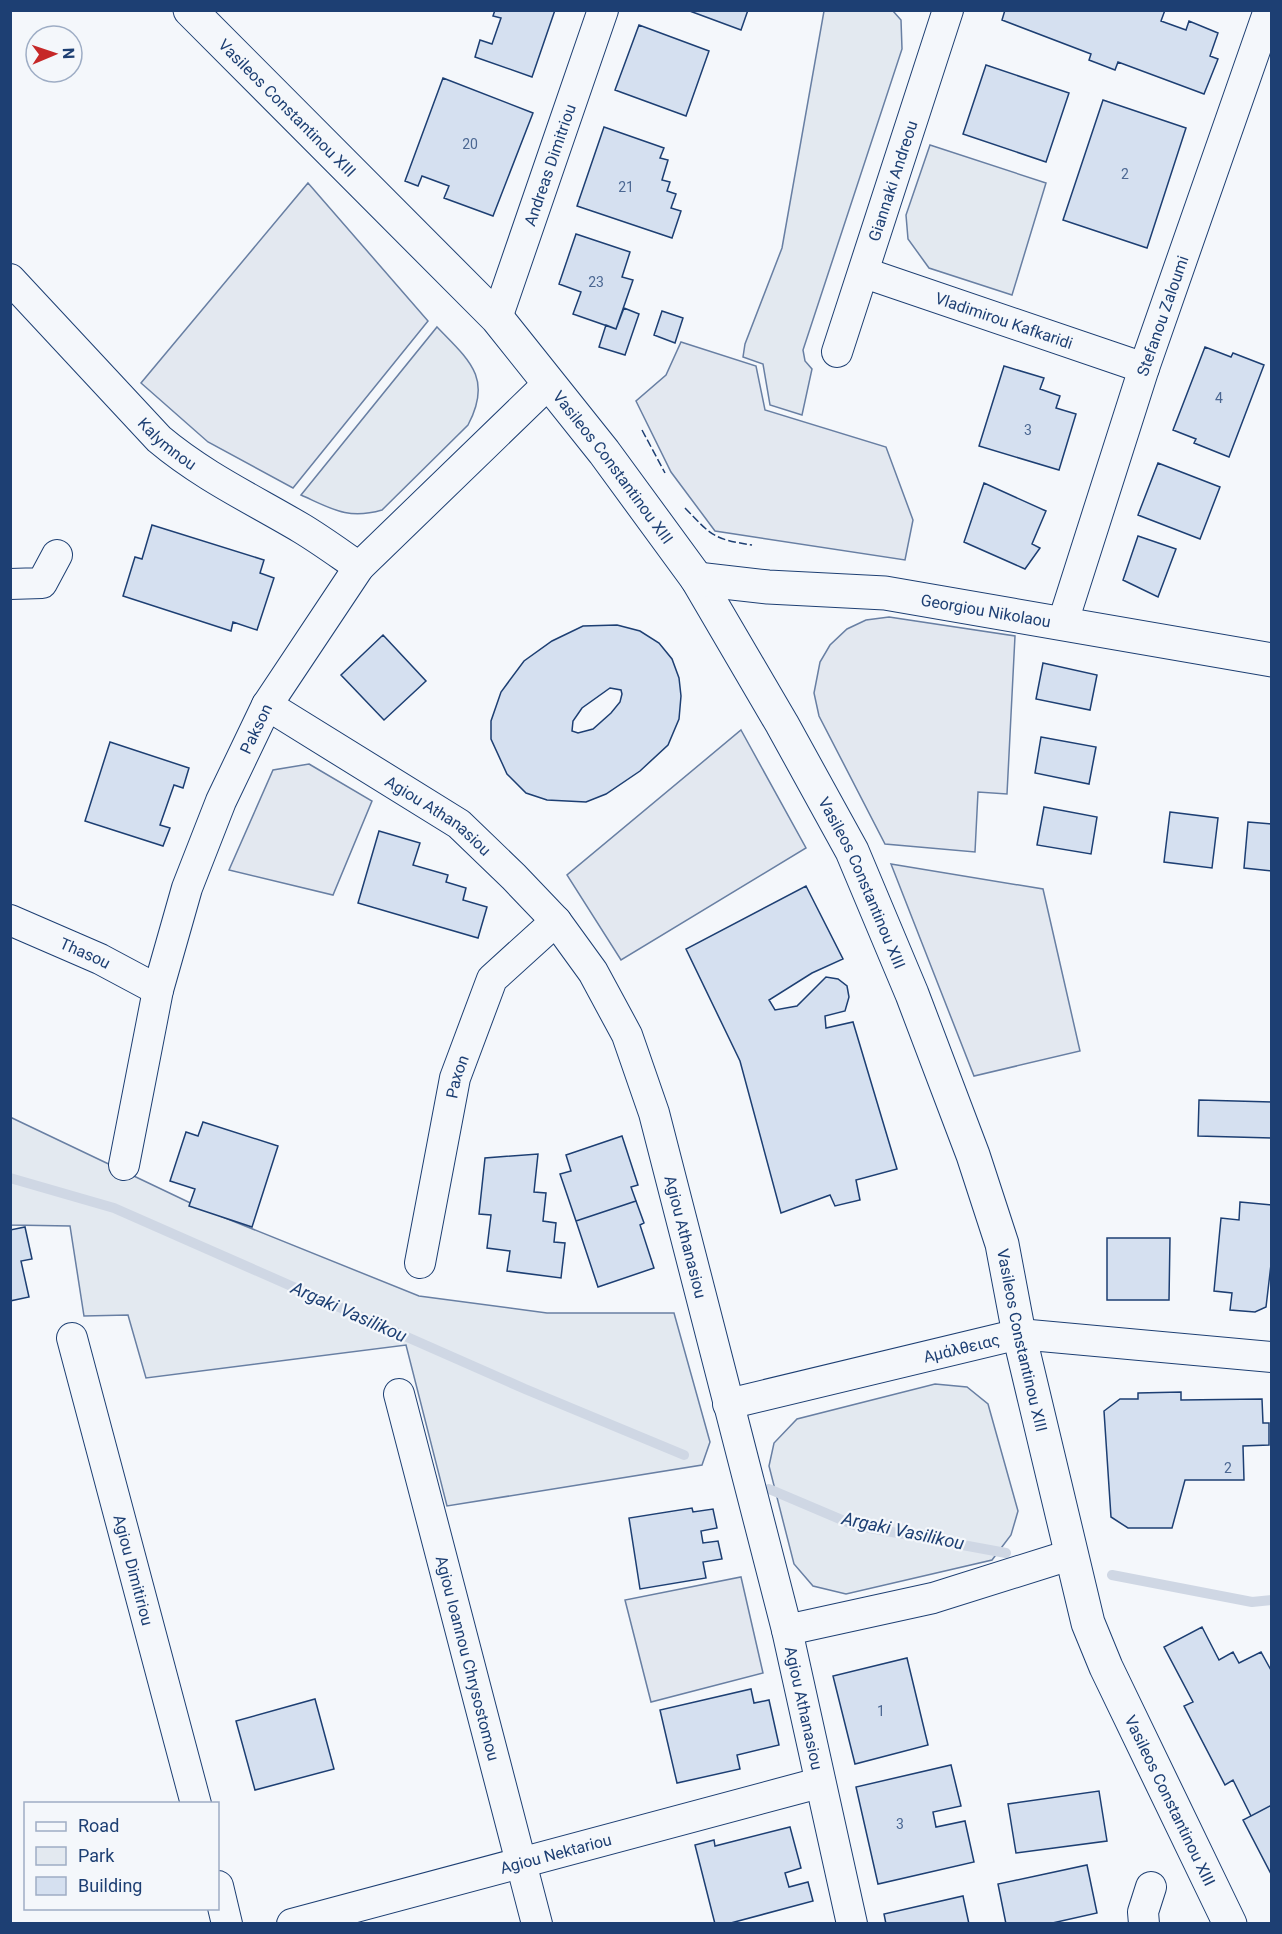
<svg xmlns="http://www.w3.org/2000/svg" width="1282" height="1934" font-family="Roboto,sans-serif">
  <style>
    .green { fill: #e3e9f0; stroke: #687fa3; stroke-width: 1.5 }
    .parking { fill: #e3e8f0; stroke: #687fa3; stroke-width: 1.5 }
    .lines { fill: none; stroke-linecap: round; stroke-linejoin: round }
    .stream { stroke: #cfd7e4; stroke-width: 10 }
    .building { fill: #d5e0f0; stroke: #1d3f73; stroke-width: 1.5; fill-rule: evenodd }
    .minor-casing { stroke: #1d3f73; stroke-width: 32 }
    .tertiary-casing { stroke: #1d3f73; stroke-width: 35 }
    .minor { stroke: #f4f7fb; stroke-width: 30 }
    .tertiary { stroke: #f4f7fb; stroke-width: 33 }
    .fence { stroke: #1d3f73; stroke-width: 1.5; stroke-dasharray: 8 3; stroke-linecap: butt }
    .labels { text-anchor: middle; stroke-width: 4.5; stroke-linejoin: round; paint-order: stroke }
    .number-label { font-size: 14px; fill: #4b6792 }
    .street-label { font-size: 16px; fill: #1d3f73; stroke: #f4f7fb }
    .water-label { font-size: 18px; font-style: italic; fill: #1d3f73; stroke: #f4f7fb }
  </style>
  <rect width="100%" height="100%" fill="#f4f7fb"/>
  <path class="green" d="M 824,11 L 893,11 L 901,20 L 902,49 L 803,350 L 805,361 L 812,369 L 802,415 L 770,405 L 763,364 L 743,357 L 745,344 L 782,248 Z
    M 930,145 L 1046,183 L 1012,295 L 929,268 L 908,239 L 906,215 Z
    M 437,327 C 469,360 493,378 468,425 L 382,510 C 348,520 332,509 301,495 Z
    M 10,1117 L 203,1209 L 419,1296 L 547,1313 L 674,1313 L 710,1442 L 702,1465 L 447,1506 L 406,1345 L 146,1378 L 128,1315 L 84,1316 L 70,1226 L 11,1225 Z
    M 935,1384 L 967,1387 L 988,1404 L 1018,1511 L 1011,1535 L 992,1560 L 846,1594 L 813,1586 L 794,1564 L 769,1466 L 774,1443 L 797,1419 Z"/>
  <path class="parking" d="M 308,183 L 428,321 L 293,488 L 208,442 L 141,383 Z
    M 681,342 L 756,366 L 765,410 L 886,447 L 913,520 L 905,560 L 715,531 L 671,472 L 636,401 L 666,375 Z
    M 889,617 L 1015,636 L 1007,794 L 978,792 L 975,852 L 885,844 L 819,716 L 814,693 L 820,662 L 830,645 L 847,629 L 866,620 Z
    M 741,730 L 806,848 L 621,960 L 567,875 Z
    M 309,764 L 372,801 L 333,895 L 229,870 L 273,770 Z
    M 891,864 L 1043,889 L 1080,1051 L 974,1076 Z
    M 741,1577 L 763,1673 L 651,1702 L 625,1600 Z"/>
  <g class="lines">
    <path class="stream" d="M 10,1178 L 114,1208 L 525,1389 L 684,1455
      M 769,1489 L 854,1525 L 1006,1553
      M 1112,1575 L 1252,1602 L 1272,1600"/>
  </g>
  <path class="building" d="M 495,10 L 555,10 L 532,77 L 475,57 L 480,40 L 492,44 L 501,18 L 493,16 Z
    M 687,10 L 748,10 L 741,30 Z
    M 1005,10 L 1165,10 L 1161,21 L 1186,30 L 1189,21 L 1218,33 L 1210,56 L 1218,59 L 1204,94 L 1118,62 L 1115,70 L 1089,60 L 1091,54 L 1002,20 Z
    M 639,25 L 709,51 L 686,116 L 615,90 Z
    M 986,65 L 1069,93 L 1046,162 L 963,134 Z
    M 443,78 L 533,113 L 493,216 L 444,198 L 449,186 L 422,176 L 418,186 L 405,181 Z
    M 1103,100 L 1186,128 L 1147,248 L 1063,220 Z
    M 604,127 L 664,148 L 660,158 L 668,160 L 662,180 L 670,182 L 667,191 L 676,194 L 671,208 L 681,211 L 672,238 L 577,206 Z
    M 576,234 L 630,252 L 622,277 L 633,280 L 616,329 L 573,314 L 581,292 L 559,284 Z
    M 624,308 L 639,314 L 625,355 L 599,347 L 606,325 L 616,329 Z
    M 662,311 L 683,318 L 675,343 L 654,335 Z
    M 1205,347 L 1231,357 L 1233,353 L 1264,365 L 1229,457 L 1194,443 L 1196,439 L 1173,430 Z
    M 1004,366 L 1044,378 L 1040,389 L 1060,396 L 1056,408 L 1076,414 L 1059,470 L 979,446 Z
    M 1158,463 L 1220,487 L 1200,539 L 1138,515 Z
    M 984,483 L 1046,511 L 1032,544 L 1040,548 L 1025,569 L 964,542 Z
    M 152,525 L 264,560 L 260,573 L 274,578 L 257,630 L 233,622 L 231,631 L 123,596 L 135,557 L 142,559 Z
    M 1138,536 L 1176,549 L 1158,597 L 1123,580 Z
    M 617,625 L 640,631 L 659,643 L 672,659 L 679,678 L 681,696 L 679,719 L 668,745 L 640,771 L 606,794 L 586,802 L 547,800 L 526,793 L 507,774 L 491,739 L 491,721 L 501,692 L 524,661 L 552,641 L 583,626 ZM 610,688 L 621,690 L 622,694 L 620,702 L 611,713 L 593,729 L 578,733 L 572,731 L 573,721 L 582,708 Z
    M 383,635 L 426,681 L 384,720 L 341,675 Z
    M 1043,663 L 1097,675 L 1090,710 L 1036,699 Z
    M 1041,737 L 1096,747 L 1089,784 L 1035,773 Z
    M 110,742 L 189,768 L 183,788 L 174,785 L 160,825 L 170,828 L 163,846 L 85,821 Z
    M 1044,807 L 1097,817 L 1091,854 L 1037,845 Z
    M 1170,812 L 1218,818 L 1212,868 L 1164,862 Z
    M 1248,822 L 1272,824 L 1272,871 L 1244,868 Z
    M 379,831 L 420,843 L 413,865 L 448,875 L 446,882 L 466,888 L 463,900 L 487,907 L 478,938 L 358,903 Z
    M 806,886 L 843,959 L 812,973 L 769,1000 L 775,1010 L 797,1006 L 826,977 L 838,979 L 847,986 L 849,997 L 845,1011 L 825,1016 L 826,1028 L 853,1022 L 897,1169 L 856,1180 L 860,1200 L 835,1206 L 830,1195 L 781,1213 L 740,1061 L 686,949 Z
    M 1199,1100 L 1272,1102 L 1272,1138 L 1198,1136 Z
    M 203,1122 L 278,1146 L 252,1227 L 189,1206 L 195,1189 L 170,1181 L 186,1132 L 198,1136 Z
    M 622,1136 L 638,1185 L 631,1187 L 636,1201 L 576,1221 L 560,1174 L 571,1171 L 566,1155 Z
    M 538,1154 L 534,1192 L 546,1193 L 543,1221 L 556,1223 L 554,1242 L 565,1243 L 561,1278 L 507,1271 L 510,1251 L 487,1248 L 491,1215 L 479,1214 L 485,1158 Z
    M 636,1201 L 644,1223 L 640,1225 L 654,1268 L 598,1287 L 576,1221 Z
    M 1240,1202 L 1272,1205 L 1272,1256 L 1266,1307 L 1255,1312 L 1230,1310 L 1232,1293 L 1214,1291 L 1221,1218 L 1239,1220 Z
    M 25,1227 L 32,1259 L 21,1261 L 29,1297 L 10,1301 L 10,1230 Z
    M 1107,1238 L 1170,1238 L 1169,1300 L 1107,1300 Z
    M 1181,1392 L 1181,1400 L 1262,1399 L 1263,1423 L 1269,1423 L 1269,1445 L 1243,1446 L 1244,1480 L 1185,1480 L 1172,1528 L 1128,1528 L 1111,1517 L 1104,1411 L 1120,1399 L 1138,1399 L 1138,1393 Z
    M 692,1508 L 693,1512 L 713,1509 L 717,1528 L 701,1531 L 703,1543 L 718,1541 L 722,1559 L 703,1562 L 706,1578 L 640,1589 L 629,1518 Z
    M 1202,1627 L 1219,1660 L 1233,1652 L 1239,1663 L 1261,1652 L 1272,1672 L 1272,1805 L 1251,1816 L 1233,1780 L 1225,1785 L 1184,1706 L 1193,1702 L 1164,1647 Z
    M 907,1658 L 928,1745 L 855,1764 L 833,1676 Z
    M 751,1689 L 754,1703 L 769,1700 L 779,1745 L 737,1755 L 740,1769 L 677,1783 L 660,1710 Z
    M 315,1699 L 334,1769 L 255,1790 L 236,1721 Z
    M 951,1765 L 961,1806 L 933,1812 L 936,1827 L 965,1821 L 974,1862 L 878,1884 L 856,1787 Z
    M 1099,1791 L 1107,1841 L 1016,1853 L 1008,1804 Z
    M 1272,1805 L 1272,1876 L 1243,1820 Z
    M 790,1827 L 801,1868 L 785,1873 L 789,1887 L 808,1882 L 813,1901 L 727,1924 L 715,1924 L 695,1845 L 714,1840 L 715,1846 Z
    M 1087,1865 L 1097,1913 L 1048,1924 L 1006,1924 L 998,1884 Z
    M 963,1896 L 969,1924 L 886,1924 L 884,1914 Z"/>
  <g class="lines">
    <defs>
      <g id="minor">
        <path id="s1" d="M 865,273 L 1144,368"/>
        <path id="s2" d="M 10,279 L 159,439 C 203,476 252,499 301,528 C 321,540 340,554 359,567"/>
        <path id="s3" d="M 497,318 L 603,10"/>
        <path id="s4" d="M 837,352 L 948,10"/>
        <path d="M 10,584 L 42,583 L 57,555"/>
        <path id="s5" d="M 1063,622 L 1144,368 L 1269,10"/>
        <path id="s6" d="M 267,705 L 459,824 L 514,877 L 556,921 L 593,972 L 627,1035 L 654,1113 L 787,1630 L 852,1924"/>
        <path id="s7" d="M 10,920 L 100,959 L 158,990"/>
        <path id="s8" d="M 124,1165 L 158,990 L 187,888 L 221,801 L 267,705 L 359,567 L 549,383"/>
        <path id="s9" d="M 420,1263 L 455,1078 L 492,979 L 556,921"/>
        <path id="s10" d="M 72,1338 L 196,1804"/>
        <path id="s11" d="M 399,1394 L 537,1924"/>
        <path id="s12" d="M 728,1404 L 1019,1334 L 1272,1357"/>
        <path d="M 787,1630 L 933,1598 L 1070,1555"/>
        <path d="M 218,1886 L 227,1924"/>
        <path id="s13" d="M 292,1924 L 819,1783"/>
        <path d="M 1144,1924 L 1143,1912 L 1151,1887"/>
      </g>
      <g id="tertiary">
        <path id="s14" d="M 190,10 L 497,318 L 604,452 L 697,579 L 782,724 L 852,851 L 912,994 L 973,1155 L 1002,1244 L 1019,1334 L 1088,1623 L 1106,1667 L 1230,1924"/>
        <path id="s15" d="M 697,579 L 768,587 L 885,593 L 1272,660"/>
      </g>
    </defs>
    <use href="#minor" class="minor-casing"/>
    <use href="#tertiary" class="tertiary-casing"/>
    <use href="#minor" class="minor"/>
    <use href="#tertiary" class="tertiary"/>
    <path class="fence" d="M 642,430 L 665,473
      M 685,508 C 712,536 713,539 752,545"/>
  </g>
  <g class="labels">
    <g class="number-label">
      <text x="470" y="149">20</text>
      <text x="1125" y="179">2</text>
      <text x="626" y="192">21</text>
      <text x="596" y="287">23</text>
      <text x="1219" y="403">4</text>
      <text x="1028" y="435">3</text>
      <text x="1228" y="1473">2</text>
      <text x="881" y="1716">1</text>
      <text x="900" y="1829">3</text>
    </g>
    <g class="street-label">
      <text dy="6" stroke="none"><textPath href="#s14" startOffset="138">Vasileos Constantinou XIII</textPath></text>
      <text dy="6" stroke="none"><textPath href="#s3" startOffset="162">Andreas Dimitriou</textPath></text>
      <text dy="6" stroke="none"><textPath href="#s4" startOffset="180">Giannaki Andreou</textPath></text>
      <text dy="6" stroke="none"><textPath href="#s5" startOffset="322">Stefanou Zaloumi</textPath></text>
      <text dy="6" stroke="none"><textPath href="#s1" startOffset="147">Vladimirou Kafkaridi</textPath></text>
      <text dy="6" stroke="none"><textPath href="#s2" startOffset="228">Kalymnou</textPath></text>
      <text dy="6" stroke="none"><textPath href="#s14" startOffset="624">Vasileos Constantinou XIII</textPath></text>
      <text dy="6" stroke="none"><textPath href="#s15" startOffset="291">Georgiou Nikolaou</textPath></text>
      <text dy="6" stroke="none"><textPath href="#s8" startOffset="458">Pakson</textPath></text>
      <text dy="6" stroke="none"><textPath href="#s6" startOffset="204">Agiou Athanasiou</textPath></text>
      <text dy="6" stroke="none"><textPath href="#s14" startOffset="1110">Vasileos Constantinou XIII</textPath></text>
      <text dy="6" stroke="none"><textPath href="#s7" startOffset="82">Thasou</textPath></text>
      <text dy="6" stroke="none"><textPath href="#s9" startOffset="190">Paxon</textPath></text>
      <text dy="6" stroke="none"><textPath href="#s6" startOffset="708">Agiou Athanasiou</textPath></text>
      <text dy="6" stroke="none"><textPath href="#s14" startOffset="1596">Vasileos Constantinou XIII</textPath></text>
      <text dy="6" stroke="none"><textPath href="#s12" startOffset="240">Αμάλθειας</textPath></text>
      <text dy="6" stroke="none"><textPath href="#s10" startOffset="240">Agiou Dimitiriou</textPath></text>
      <text dy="6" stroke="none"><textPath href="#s11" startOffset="273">Agiou Ioannou Chrysostomou</textPath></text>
      <text dy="6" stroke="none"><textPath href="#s6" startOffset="1194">Agiou Athanasiou</textPath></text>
      <text dy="6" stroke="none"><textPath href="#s14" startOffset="2082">Vasileos Constantinou XIII</textPath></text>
      <text dy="6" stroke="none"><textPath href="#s13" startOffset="273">Agiou Nektariou</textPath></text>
    </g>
    <g class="water-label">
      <text transform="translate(349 1312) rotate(24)" y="6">Argaki Vasilikou</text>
      <text transform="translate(903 1531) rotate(12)" y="6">Argaki Vasilikou</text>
    </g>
  </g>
  <rect width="1282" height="1934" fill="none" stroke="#1d3f73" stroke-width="24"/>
  <rect x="24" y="1802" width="195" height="108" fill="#f4f7fb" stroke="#9eadc5" stroke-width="1.5"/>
  <rect x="36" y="1822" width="30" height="9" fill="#f4f7fb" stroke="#9eadc5" stroke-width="1.5"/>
  <text x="78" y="1832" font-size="18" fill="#1d3f73">Road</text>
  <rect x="36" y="1847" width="30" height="18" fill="#e3e9f0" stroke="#9eadc5" stroke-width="1.5"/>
  <text x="78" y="1862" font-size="18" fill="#1d3f73">Park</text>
  <rect x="36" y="1877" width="30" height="18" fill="#d5e0f0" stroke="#9eadc5" stroke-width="1.5"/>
  <text x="78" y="1892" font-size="18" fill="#1d3f73">Building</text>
  <g transform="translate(54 54) rotate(88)"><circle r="28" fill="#f4f7fb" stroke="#9eadc5" stroke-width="1.5"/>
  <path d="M0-4.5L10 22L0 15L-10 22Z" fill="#c62828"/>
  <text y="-9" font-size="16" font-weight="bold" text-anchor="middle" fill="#1d3f73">N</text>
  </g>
</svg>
